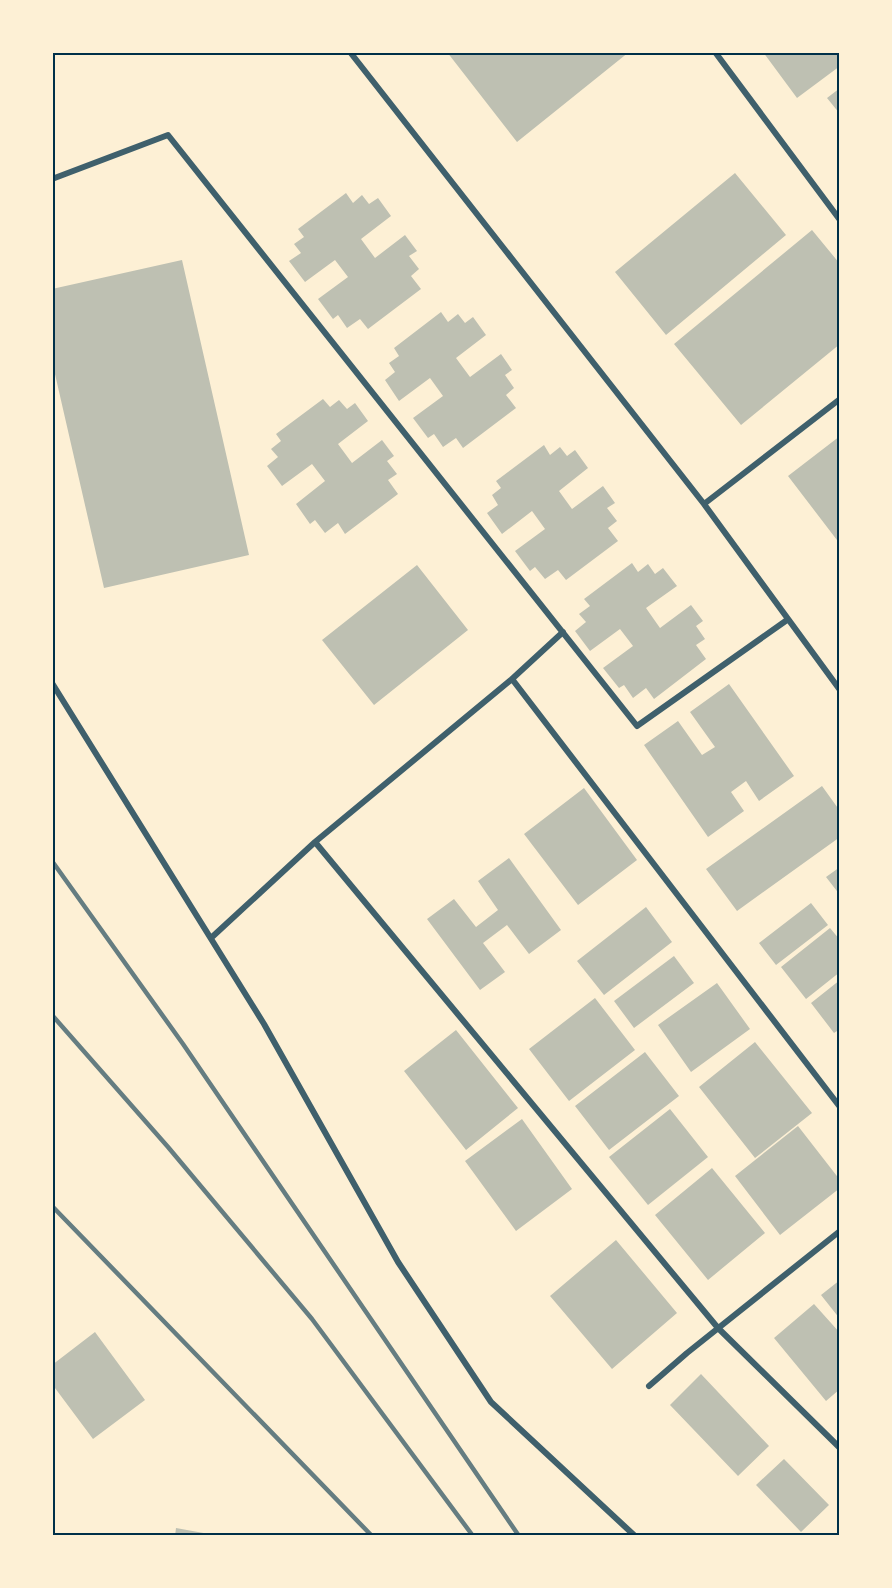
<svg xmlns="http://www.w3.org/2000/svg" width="892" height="1588" font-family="Signika,sans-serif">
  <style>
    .building { fill: #bec0b2 }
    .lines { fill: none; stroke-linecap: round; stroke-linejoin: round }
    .minor { stroke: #3f606c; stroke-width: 6 }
    .rail { stroke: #657d81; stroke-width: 4.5 }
    .neatline { fill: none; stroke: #003049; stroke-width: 2 }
  </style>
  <rect width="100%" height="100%" fill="#fdf0d5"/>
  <path class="building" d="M 447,52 L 629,52 L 517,142 Z
    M 763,52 L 840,52 L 840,66 L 797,98 Z
    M 840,88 L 840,114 L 827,98 Z
    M 735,173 L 786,235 L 666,335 L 615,272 Z
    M 346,193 L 353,203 L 362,195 L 369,204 L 378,198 L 391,216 L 361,239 L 375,258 L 405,235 L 417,251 L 409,256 L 419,269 L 411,276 L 421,289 L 368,329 L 360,319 L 347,328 L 338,315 L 333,319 L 318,299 L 348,277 L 335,260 L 305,282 L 289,261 L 301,253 L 294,244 L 304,237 L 298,229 Z
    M 812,230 L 840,264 L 840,344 L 741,425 L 674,344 Z
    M 182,260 L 249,555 L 104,588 L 52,361 L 52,289 Z
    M 441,312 L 448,322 L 458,314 L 465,323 L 473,317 L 486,335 L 456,358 L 470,377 L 501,354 L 512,370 L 505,375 L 514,388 L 506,395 L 516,408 L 463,448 L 456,438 L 443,447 L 434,434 L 428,438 L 413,418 L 443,396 L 430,378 L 399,401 L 385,380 L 395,372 L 389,363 L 399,356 L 394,348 Z
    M 323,399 L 330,407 L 339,400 L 347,409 L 355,403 L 368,421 L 338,444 L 352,463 L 382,440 L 394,456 L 387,461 L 397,474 L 388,480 L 398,494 L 345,534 L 338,523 L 325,533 L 315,520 L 310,524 L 296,504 L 325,481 L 312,464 L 282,486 L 267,466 L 278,457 L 271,449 L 281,441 L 276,434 Z
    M 840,436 L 840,544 L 788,476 Z
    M 544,445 L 550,455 L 560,447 L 567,456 L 575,450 L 588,468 L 559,491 L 572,509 L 603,486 L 615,503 L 607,508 L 617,521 L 608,528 L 618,541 L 566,580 L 558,570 L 545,579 L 535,567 L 530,571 L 515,551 L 545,529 L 532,511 L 502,534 L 487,513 L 498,505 L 492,495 L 501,488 L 496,481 Z
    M 632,563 L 638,572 L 648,564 L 655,574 L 663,568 L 677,586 L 646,608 L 660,628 L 691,605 L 703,621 L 696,626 L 705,639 L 696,645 L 706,659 L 654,699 L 646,688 L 633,698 L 624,685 L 619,688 L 603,668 L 633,646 L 620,629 L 590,651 L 575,631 L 586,622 L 579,614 L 590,606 L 584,599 Z
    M 417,565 L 468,630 L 374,705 L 322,640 Z
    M 729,684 L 794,776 L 759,801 L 746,781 L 731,792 L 744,811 L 708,837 L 644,745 L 678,721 L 702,755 L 715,747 L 690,712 Z
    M 822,786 L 840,811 L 840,837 L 737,911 L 706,869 Z
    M 584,788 L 637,860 L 578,905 L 524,834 Z
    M 509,858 L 561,930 L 529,954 L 507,925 L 483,943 L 505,972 L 480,990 L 427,919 L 454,899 L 476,927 L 498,910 L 478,881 Z
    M 840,867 L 840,895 L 826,877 Z
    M 811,903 L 828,925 L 776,965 L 759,943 Z
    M 646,907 L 672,942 L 604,995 L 577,961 Z
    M 830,928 L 840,940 L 840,972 L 806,999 L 781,967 Z
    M 674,956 L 694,983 L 634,1028 L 614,1001 Z
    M 840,980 L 840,1029 L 834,1033 L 811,1003 Z
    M 717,983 L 750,1029 L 691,1072 L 658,1025 Z
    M 595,998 L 635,1050 L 569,1101 L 529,1049 Z
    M 456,1030 L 518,1108 L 466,1150 L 404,1071 Z
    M 755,1042 L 812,1113 L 755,1158 L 699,1087 Z
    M 645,1052 L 679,1096 L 609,1150 L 575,1106 Z
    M 670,1109 L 708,1157 L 648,1205 L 609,1157 Z
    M 522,1119 L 572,1189 L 516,1231 L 465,1161 Z
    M 798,1126 L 840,1180 L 840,1188 L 780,1235 L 735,1176 Z
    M 712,1168 L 765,1233 L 708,1280 L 655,1215 Z
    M 616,1240 L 677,1313 L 612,1369 L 550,1296 Z
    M 840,1280 L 840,1319 L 821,1295 Z
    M 814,1304 L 840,1333 L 840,1389 L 826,1401 L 774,1338 Z
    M 95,1332 L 145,1400 L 93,1439 L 52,1384 L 52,1365 Z
    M 701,1374 L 769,1446 L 738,1476 L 670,1405 Z
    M 784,1459 L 829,1505 L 801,1532 L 756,1485 Z
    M 176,1528 L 209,1534 L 209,1536 L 175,1536 Z"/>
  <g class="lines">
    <path class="minor" d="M 350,52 L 704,504 L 840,690
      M 715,52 L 840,220
      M 52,179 L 168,135 L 637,726 L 787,620
      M 704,504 L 840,399
      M 512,679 L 840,1107
      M 52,683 L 264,1024 L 398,1262 L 491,1402 L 635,1536
      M 315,842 L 718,1328 L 840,1448
      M 211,938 L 315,842 L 512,679 L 563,632
      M 649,1386 L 687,1353 L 840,1231"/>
    <path class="rail" d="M 52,861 L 183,1044 L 519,1536
      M 52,1015 L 168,1147 L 312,1319 L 473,1536
      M 52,1206 L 372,1536"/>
  </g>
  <rect width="892" height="1588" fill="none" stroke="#fdf0d5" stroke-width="108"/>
  <rect x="54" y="54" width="784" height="1480" class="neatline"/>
</svg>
